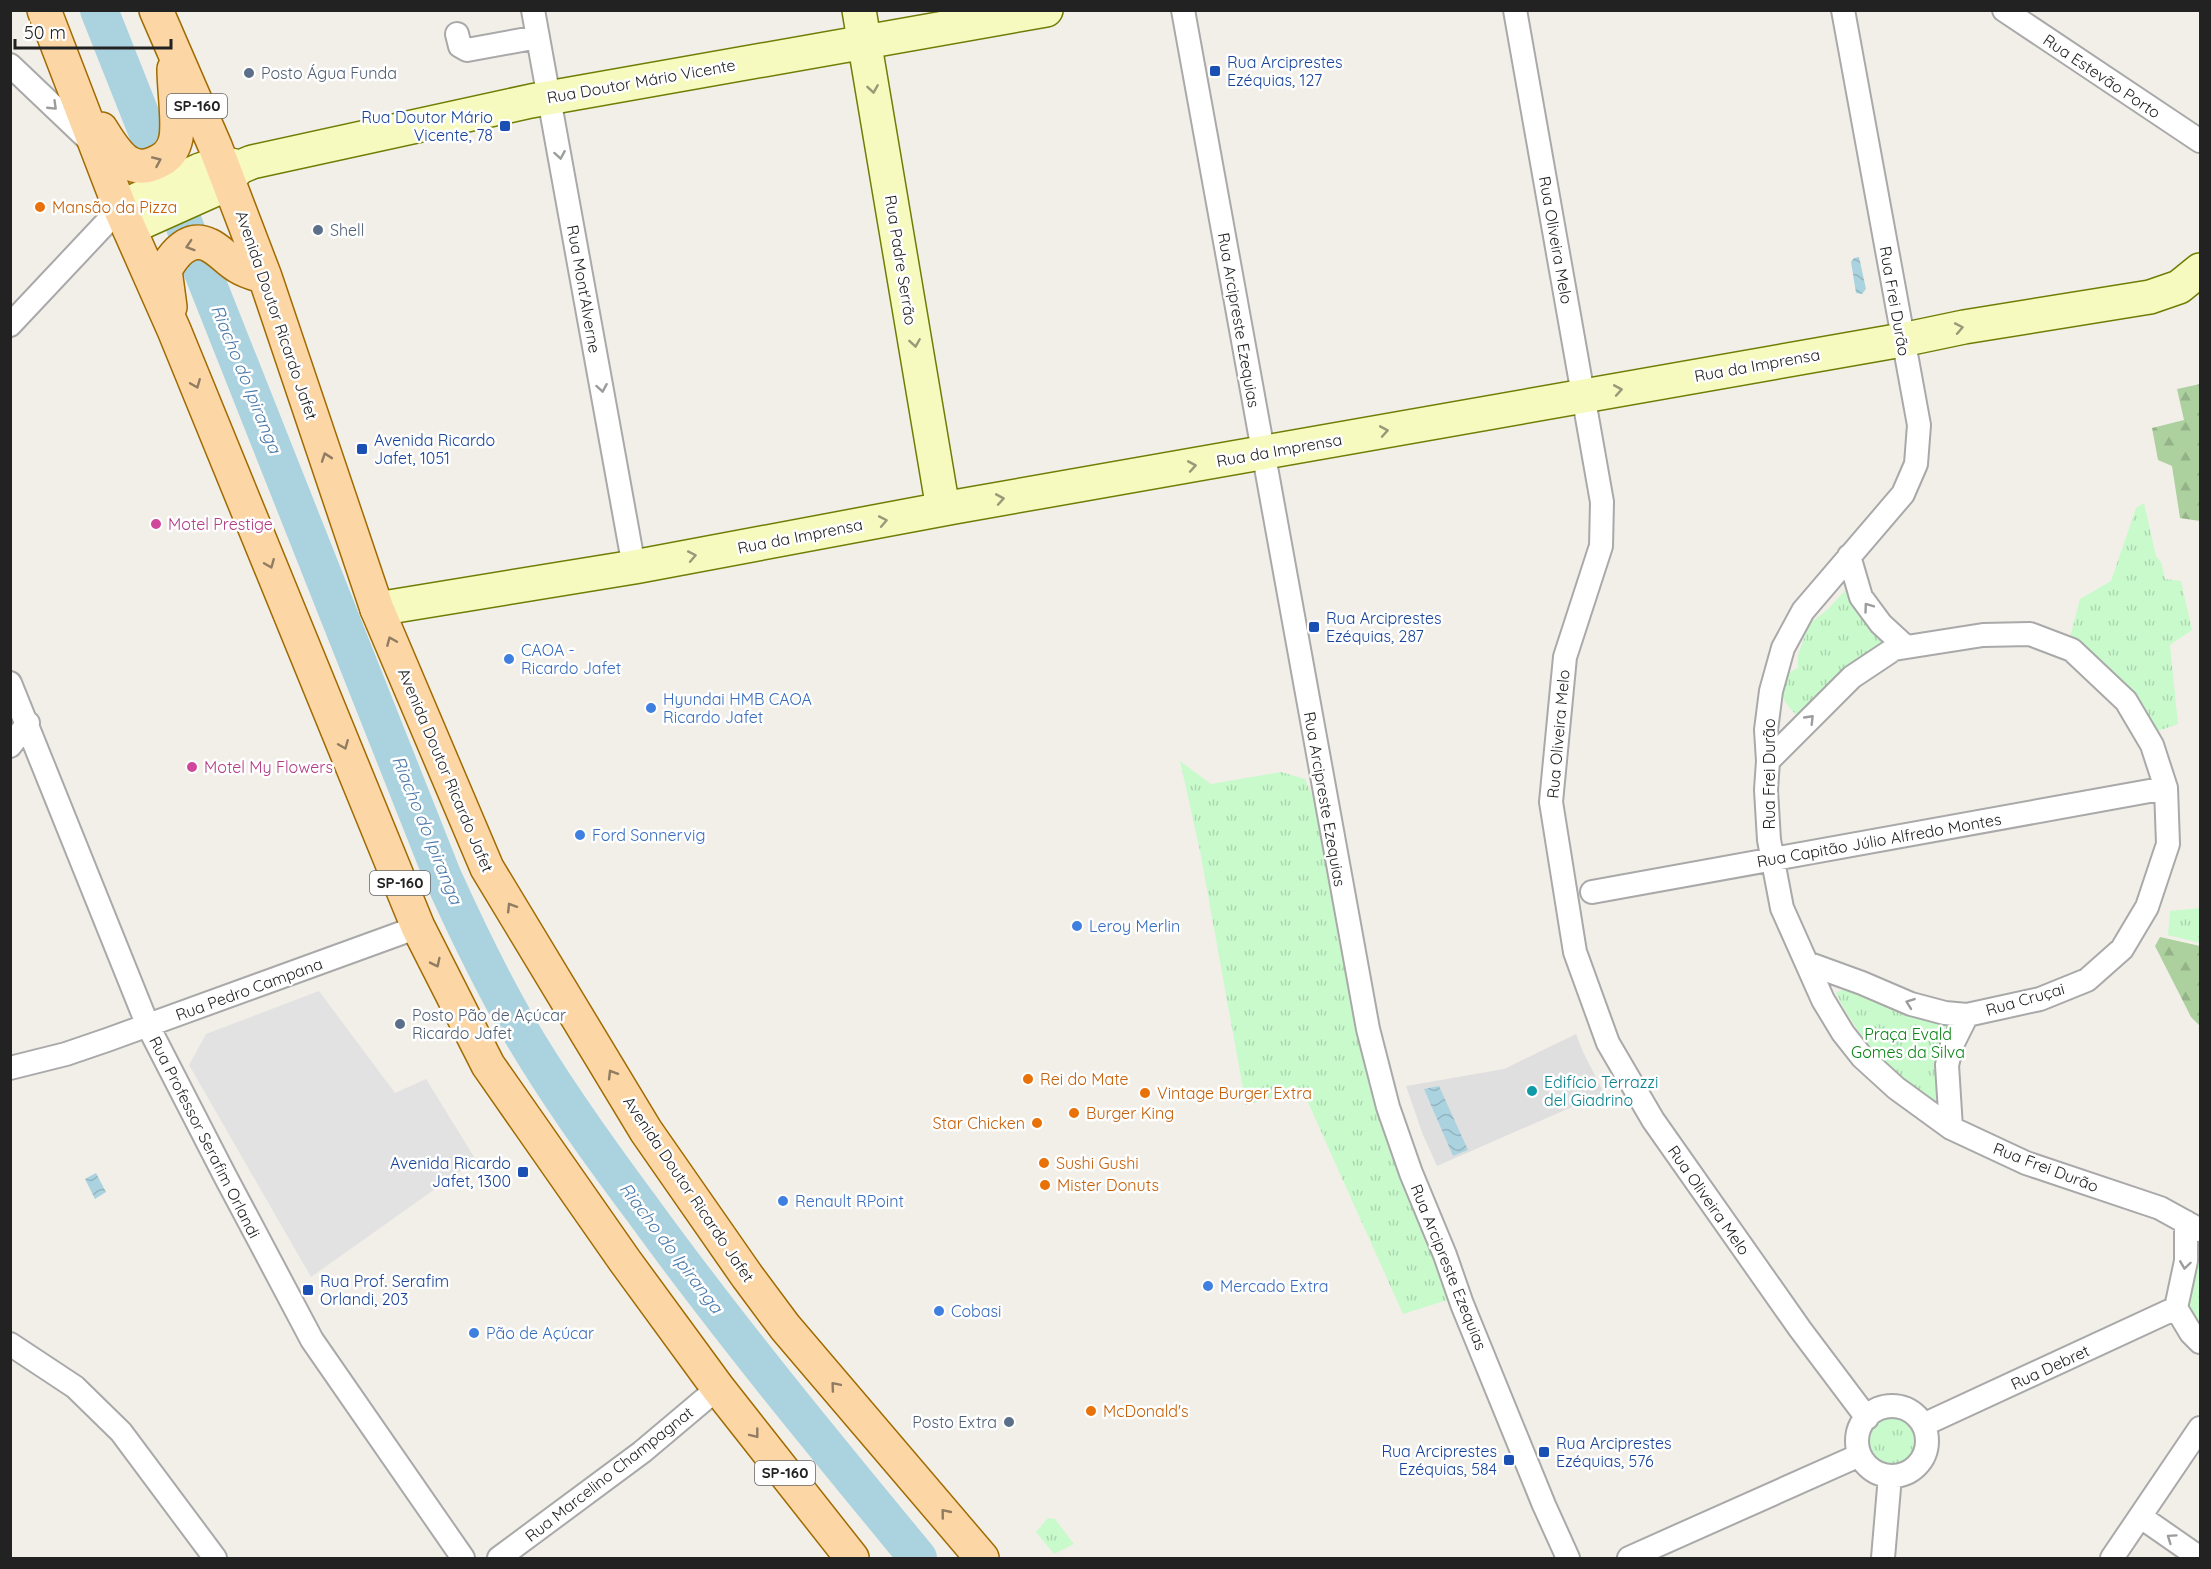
<svg xmlns="http://www.w3.org/2000/svg" width="2211" height="1569" font-family="Quicksand,sans-serif">
  <style>
    .residential { fill: #e0dfdf }
    .forest { fill: url(#forest-firs) }
    .park { fill: url(#park-tufts) }
    .parking { fill: #e2e2e2 }
    .water { fill: url(#water-waves) }
    .lines { fill: none; stroke-linecap: round; stroke-linejoin: round }
    .river { stroke: #aad3df; stroke-width: 38 }
    .street-casing { stroke: #a9a9a9; stroke-width: 26 }
    .secondary-casing { stroke: #707d05; stroke-width: 36 }
    .primary-casing { stroke: #a06b00; stroke-width: 36 }
    .street { stroke: #fff; stroke-width: 22 }
    .secondary { stroke: #f7fabf; stroke-width: 33 }
    .primary { stroke: #fcd6a4; stroke-width: 33 }
    .oneway { stroke: #979978 }
    .oneway2 { stroke: #9c9c9c }
    .oneway3 { stroke: #8f7c63 }
    .transit-dot { fill: #1a4fb4; stroke: #fff; stroke-width: 2 }
    .service-dot { fill: #5c6f8a; stroke: #fff; stroke-width: 2 }
    .food-dot { fill: #e8710a; stroke: #fff; stroke-width: 2 }
    .hotel-dot { fill: #d1479c; stroke: #fff; stroke-width: 2 }
    .shop-dot { fill: #3f7fe0; stroke: #fff; stroke-width: 2 }
    .culture-dot { fill: #0f9aa8; stroke: #fff; stroke-width: 2 }
    .labels { text-anchor: middle; stroke-width: 5; stroke-linejoin: round; paint-order: stroke }
    .shield { fill: #fff; stroke: #646464; stroke-width: 1.5 }
    .shield-label { font-size: 15px; font-weight: bold; fill: #222 }
    .transit-label { font-size: 16px; fill: #164399; stroke: #fff; text-anchor: start }
    .service-label { font-size: 16px; fill: #4e5e75; stroke: #fff; text-anchor: start }
    .street-label { font-size: 16px; fill: #222; stroke: #fff }
    .food-label { font-size: 16px; fill: #c56008; stroke: #fff; text-anchor: start }
    .hotel-label { font-size: 16px; fill: #b23c85; stroke: #fff; text-anchor: start }
    .shop-label { font-size: 16px; fill: #366cbe; stroke: #fff; text-anchor: start }
    .park-label { font-size: 16px; fill: #0c8416; stroke: #fff }
    .culture-label { font-size: 16px; fill: #0d838f; stroke: #fff; text-anchor: start }
    .water-label { font-size: 18px; font-style: italic; fill: #4a7aab; stroke: #fff }
  </style>
  <defs>
    <pattern id="forest-firs" width="22" height="20" patternUnits="userSpaceOnUse" patternTransform="scale(1.5)"><rect width="22" height="20" fill="#add19e"/><path d="M5 1l3.5 6h-7zM16 11l3.5 6h-7z" fill="#95b388"/></pattern>
    <pattern id="park-tufts" width="24" height="20" patternUnits="userSpaceOnUse" patternTransform="scale(1.5)"><rect width="24" height="20" fill="#c8facc"/><path d="M3 7l-1-3M5 7V3M7 7l1-3M15 17l-1-3M17 17v-4M19 17l1-3" fill="none" stroke="#acd6af"/></pattern>
    <pattern id="water-waves" width="16" height="10" patternUnits="userSpaceOnUse" patternTransform="scale(1.5)"><rect width="16" height="10" fill="#aad3df"/><path d="M0 5q4-4 8 0t8 0" fill="none" stroke="#92b5bf"/></pattern>
  </defs>
  <rect width="100%" height="100%" fill="#f2efe9"/>
  <path class="residential" d="M 1576,1034 L 1583,1052 L 1604,1093 L 1437,1166 L 1423,1135 L 1406,1086 L 1504,1069 Z"/>
  <path class="forest" d="M 2200,384 L 2200,521 L 2180,518 L 2172,466 L 2158,460 L 2152,428 L 2184,420 L 2177,389 Z
    M 2160,937 L 2200,946 L 2200,1026 L 2191,1017 L 2155,946 Z"/>
  <path class="park" d="M 2144,503 L 2156,556 L 2161,562 L 2165,579 L 2181,581 L 2192,630 L 2170,645 L 2178,724 L 2152,733 L 2069,641 L 2080,599 L 2111,581 L 2136,508 Z
    M 1852,583 L 1893,644 L 1799,718 C 1784,701 1777,697 1786,674 L 1798,668 L 1798,655 L 1809,624 L 1827,610 Z
    M 1180,761 L 1211,784 L 1281,772 L 1305,779 L 1323,821 L 1348,965 L 1454,1298 L 1403,1314 L 1302,1089 L 1246,1105 L 1200,851 Z
    M 2200,908 L 2200,943 L 2168,935 L 2170,911 Z
    M 1851,985 L 1954,1022 L 1942,1111 C 1923,1096 1900,1081 1884,1063 C 1865,1042 1848,1018 1836,993 Z
    M 2192,1230 L 2200,1237 L 2200,1332 L 2182,1309 Z
    M1868 1441a24 24 0 1 1 48 0a24 24 0 1 1-48 0Z
    M 1048,1518 L 1055,1519 L 1074,1544 L 1054,1554 L 1036,1532 Z"/>
  <path class="parking" d="M 319,991 L 395,1093 L 426,1079 L 476,1160 L 311,1277 L 189,1065 L 206,1034 Z"/>
  <path class="water" d="M 1859,257 L 1866,289 L 1862,294 L 1856,293 L 1851,262 L 1854,258 Z
    M 1439,1086 L 1468,1150 L 1453,1156 L 1424,1089 Z
    M 96,1173 L 106,1192 L 95,1199 L 85,1179 Z"/>
  <g class="lines">
    <path class="river" d="M 99,10 L 442,875 C 465,926 489,976 517,1025 C 554,1089 598,1150 642,1209 C 729,1329 824,1444 918,1558"/>
    <defs>
      <path id="street" d="M 533,10 L 634,567
        M 1183,10 L 1368,1029 L 1388,1107 L 1411,1173 L 1445,1255 L 1462,1304 L 1544,1505 L 1568,1558
        M 1515,10 L 1602,502 L 1601,546 L 1565,657 L 1551,802 L 1575,952 L 1608,1043 L 1653,1120 L 1800,1329 L 1867,1418
        M 1843,10 L 1919,425 L 1916,464 L 1903,494 L 1803,611 L 1783,648 L 1771,691 L 1766,730 L 1768,761 L 1766,790 L 1769,840 L 1782,908 L 1823,1000 L 1843,1033 L 1862,1057 L 1896,1088 L 1951,1128 L 2026,1163 L 2160,1208 L 2200,1230
        M 2004,10 L 2200,141
        M 457,34 L 460,46 L 467,50 L 538,37
        M 10,65 L 92,143
        M 10,325 L 120,208
        M 1849,556 L 1861,597 L 1881,624 L 1906,647
        M 10,683 L 148,1026 L 224,1174 L 312,1340 L 463,1558
        M 10,746 L 28,723
        M 1768,761 L 1852,677 L 1894,649 L 1983,635 L 2030,634 L 2072,650 L 2126,701 L 2152,745 L 2166,788 L 2168,844 L 2147,907 L 2122,949 L 2087,980 L 2040,999 L 1967,1015 L 1945,1013 L 1911,1004 L 1862,983 L 1807,963
        M 1592,892 L 2166,788
        M 10,1068 L 66,1054 L 107,1040 L 418,927
        M 1951,1128 L 1947,1065 L 1952,1045 L 1967,1015
        M 2186,1222 L 2186,1261 L 2176,1308 L 2191,1333 L 2200,1342
        M 10,1344 L 75,1387 L 121,1432 L 215,1558
        M1857 1441a35 35 0 1 1 70 0a35 35 0 1 1-70 0Z
        M 1923,1425 L 2176,1308
        M 2141,1517 L 2200,1558
        M 499,1558 L 642,1452 L 718,1388
        M 1629,1558 L 1860,1455
        M 1883,1558 L 1890,1476
        M 2112,1558 L 2200,1428"/>
      <path id="secondary" d="M 859,10 L 943,509
        M 120,208 L 200,170 L 221,163 L 240,167
        M 129,228 L 216,189 L 240,167 L 252,162 L 531,101 L 1046,10
        M 377,609 L 634,567 L 954,507 L 1902,340 L 1964,327 L 2150,297 L 2179,287 L 2200,270"/>
      <path id="primary" d="M 44,10 L 120,208 L 174,330 L 418,927 L 488,1065 L 625,1261 L 718,1388 L 852,1558
        M 156,10 L 215,146 L 265,277 L 377,609 L 487,868 L 646,1131 L 747,1276 L 785,1327 L 982,1558
        M 101,129 C 116,153 130,178 161,160 C 170,155 174,148 176,138 C 179,120 174,89 174,69
        M 170,307 L 165,270 C 174,254 189,235 209,245 C 220,250 228,261 239,267 C 247,272 256,274 265,277"/>
    </defs>
    <use href="#street" class="street-casing"/>
    <use href="#secondary" class="secondary-casing"/>
    <use href="#primary" class="primary-casing"/>
    <use href="#street" class="street"/>
    <use href="#secondary" class="secondary"/>
    <use href="#primary" class="primary"/>
  </g>
  <defs><path id="oneway-chevron" d="M-2-3.5L2.5 0L-2 3.5" fill="none" stroke-width="1.6" stroke-linecap="round" stroke-linejoin="round" transform="scale(1.5)"/></defs>
  <g class="oneway">
    <use href="#oneway-chevron" transform="translate(873 89) rotate(81)"/>
    <use href="#oneway-chevron" transform="translate(1959 328) rotate(-11)"/>
    <use href="#oneway-chevron" transform="translate(915 343) rotate(81)"/>
    <use href="#oneway-chevron" transform="translate(1618 390) rotate(-10)"/>
    <use href="#oneway-chevron" transform="translate(1384 431) rotate(-10)"/>
    <use href="#oneway-chevron" transform="translate(1192 466) rotate(-10)"/>
    <use href="#oneway-chevron" transform="translate(1000 499) rotate(-10)"/>
    <use href="#oneway-chevron" transform="translate(883 521) rotate(-11)"/>
    <use href="#oneway-chevron" transform="translate(692 556) rotate(-11)"/>
  </g>
  <g class="oneway2">
    <use href="#oneway-chevron" transform="translate(53 106) rotate(44)"/>
    <use href="#oneway-chevron" transform="translate(560 155) rotate(80)"/>
    <use href="#oneway-chevron" transform="translate(602 388) rotate(80)"/>
    <use href="#oneway-chevron" transform="translate(1868 607) rotate(-126)"/>
    <use href="#oneway-chevron" transform="translate(1810 719) rotate(-46)"/>
    <use href="#oneway-chevron" transform="translate(1910 1003) rotate(-160)"/>
    <use href="#oneway-chevron" transform="translate(2185 1265) rotate(98)"/>
    <use href="#oneway-chevron" transform="translate(2171 1538) rotate(-145)"/>
  </g>
  <g class="oneway3">
    <use href="#oneway-chevron" transform="translate(157 161) rotate(-24)"/>
    <use href="#oneway-chevron" transform="translate(190 246) rotate(162)"/>
    <use href="#oneway-chevron" transform="translate(196 384) rotate(68)"/>
    <use href="#oneway-chevron" transform="translate(326 457) rotate(-109)"/>
    <use href="#oneway-chevron" transform="translate(270 564) rotate(68)"/>
    <use href="#oneway-chevron" transform="translate(391 641) rotate(-113)"/>
    <use href="#oneway-chevron" transform="translate(344 745) rotate(68)"/>
    <use href="#oneway-chevron" transform="translate(511 907) rotate(-122)"/>
    <use href="#oneway-chevron" transform="translate(436 963) rotate(64)"/>
    <use href="#oneway-chevron" transform="translate(612 1074) rotate(-121)"/>
    <use href="#oneway-chevron" transform="translate(835 1386) rotate(-130)"/>
    <use href="#oneway-chevron" transform="translate(755 1434) rotate(52)"/>
    <use href="#oneway-chevron" transform="translate(945 1513) rotate(-129)"/>
  </g>
  <g class="transit-dot">
    <rect x="1209" y="65" width="12" height="12" rx="3"/>
    <rect x="499" y="120" width="12" height="12" rx="3"/>
    <rect x="356" y="443" width="12" height="12" rx="3"/>
    <rect x="1308" y="621" width="12" height="12" rx="3"/>
    <rect x="517" y="1166" width="12" height="12" rx="3"/>
    <rect x="302" y="1284" width="12" height="12" rx="3"/>
    <rect x="1538" y="1446" width="12" height="12" rx="3"/>
    <rect x="1503" y="1454" width="12" height="12" rx="3"/>
  </g>
  <g class="service-dot">
    <circle cx="249" cy="73" r="6"/>
    <circle cx="318" cy="230" r="6"/>
    <circle cx="400" cy="1024" r="6"/>
    <circle cx="1009" cy="1422" r="6"/>
  </g>
  <g class="food-dot">
    <circle cx="40" cy="207" r="6"/>
    <circle cx="1028" cy="1079" r="6"/>
    <circle cx="1145" cy="1093" r="6"/>
    <circle cx="1074" cy="1113" r="6"/>
    <circle cx="1037" cy="1123" r="6"/>
    <circle cx="1044" cy="1163" r="6"/>
    <circle cx="1045" cy="1185" r="6"/>
    <circle cx="1091" cy="1411" r="6"/>
  </g>
  <g class="hotel-dot">
    <circle cx="156" cy="524" r="6"/>
    <circle cx="192" cy="767" r="6"/>
  </g>
  <g class="shop-dot">
    <circle cx="509" cy="659" r="6"/>
    <circle cx="651" cy="708" r="6"/>
    <circle cx="580" cy="835" r="6"/>
    <circle cx="1077" cy="926" r="6"/>
    <circle cx="783" cy="1201" r="6"/>
    <circle cx="1208" cy="1286" r="6"/>
    <circle cx="939" cy="1311" r="6"/>
    <circle cx="474" cy="1333" r="6"/>
  </g>
  <circle class="culture-dot" cx="1532" cy="1091" r="6"/>
  <g class="labels">
    <g class="shield">
      <rect x="167" y="94" width="60" height="24" rx="4.5"/>
      <rect x="370" y="871" width="60" height="24" rx="4.5"/>
      <rect x="755" y="1461" width="60" height="24" rx="4.5"/>
    </g>
    <g class="shield-label">
      <text x="197" y="111">SP-160</text>
      <text x="400" y="888">SP-160</text>
      <text x="785" y="1478">SP-160</text>
    </g>
    <g class="transit-label">
      <text x="1227" y="68">Rua Arciprestes<tspan x="1227" dy="18">Ezéquias, 127</tspan></text>
      <text x="493" y="123" text-anchor="end">Rua Doutor Mário<tspan x="493" dy="18">Vicente, 78</tspan></text>
      <text x="374" y="446">Avenida Ricardo<tspan x="374" dy="18">Jafet, 1051</tspan></text>
      <text x="1326" y="624">Rua Arciprestes<tspan x="1326" dy="18">Ezéquias, 287</tspan></text>
      <text x="511" y="1169" text-anchor="end">Avenida Ricardo<tspan x="511" dy="18">Jafet, 1300</tspan></text>
      <text x="320" y="1287">Rua Prof. Serafim<tspan x="320" dy="18">Orlandi, 203</tspan></text>
      <text x="1556" y="1449">Rua Arciprestes<tspan x="1556" dy="18">Ezéquias, 576</tspan></text>
      <text x="1497" y="1457" text-anchor="end">Rua Arciprestes<tspan x="1497" dy="18">Ezéquias, 584</tspan></text>
    </g>
    <g class="service-label">
      <text x="261" y="79">Posto Água Funda</text>
      <text x="330" y="236">Shell</text>
      <text x="412" y="1021">Posto Pão de Açúcar<tspan x="412" dy="18">Ricardo Jafet</tspan></text>
      <text x="997" y="1428" text-anchor="end">Posto Extra</text>
    </g>
    <g class="street-label">
      <text transform="translate(2102 76) rotate(34)" y="6">Rua Estevão Porto</text>
      <text transform="translate(641 81) rotate(-10)" y="6">Rua Doutor Mário Vicente</text>
      <text transform="translate(1556 240) rotate(80)" y="6">Rua Oliveira Melo</text>
      <text transform="translate(901 260) rotate(81)" y="6">Rua Padre Serrão</text>
      <text transform="translate(584 289) rotate(80)" y="6">Rua Mont'Alverne</text>
      <text transform="translate(1895 301) rotate(80)" y="6">Rua Frei Durão</text>
      <text transform="translate(277 315) rotate(71)" y="6">Avenida Doutor Ricardo Jafet</text>
      <text transform="translate(1239 320) rotate(80)" y="6">Rua Arcipreste Ezequias</text>
      <text transform="translate(1757 365) rotate(-10)" y="6">Rua da Imprensa</text>
      <text transform="translate(1279 450) rotate(-10)" y="6">Rua da Imprensa</text>
      <text transform="translate(800 536) rotate(-11)" y="6">Rua da Imprensa</text>
      <text transform="translate(1558 734) rotate(-85)" y="6">Rua Oliveira Melo</text>
      <text transform="translate(446 770) rotate(67)" y="6">Avenida Doutor Ricardo Jafet</text>
      <text transform="translate(1769 774) rotate(-90)" y="6">Rua Frei Durão</text>
      <text transform="translate(1325 799) rotate(80)" y="6">Rua Arcipreste Ezequias</text>
      <text transform="translate(1879 840) rotate(-10)" y="6">Rua Capitão Júlio Alfredo Montes</text>
      <text transform="translate(249 989) rotate(-20)" y="6">Rua Pedro Campana</text>
      <text transform="translate(2025 999) rotate(-16)" y="6">Rua Cruçai</text>
      <text transform="translate(205 1137) rotate(63)" y="6">Rua Professor Serafim Orlandi</text>
      <text transform="translate(2046 1167) rotate(21)" y="6">Rua Frei Durão</text>
      <text transform="translate(689 1189) rotate(56)" y="6">Avenida Doutor Ricardo Jafet</text>
      <text transform="translate(1709 1200) rotate(55)" y="6">Rua Oliveira Melo</text>
      <text transform="translate(1449 1267) rotate(68)" y="6">Rua Arcipreste Ezequias</text>
      <text transform="translate(2050 1367) rotate(-25)" y="6">Rua Debret</text>
      <text transform="translate(609 1474) rotate(-38)" y="6">Rua Marcelino Champagnat</text>
    </g>
    <g class="food-label">
      <text x="52" y="213">Mansão da Pizza</text>
      <text x="1040" y="1085">Rei do Mate</text>
      <text x="1157" y="1099">Vintage Burger Extra</text>
      <text x="1086" y="1119">Burger King</text>
      <text x="1025" y="1129" text-anchor="end">Star Chicken</text>
      <text x="1056" y="1169">Sushi Gushi</text>
      <text x="1057" y="1191">Mister Donuts</text>
      <text x="1103" y="1417">McDonald's</text>
    </g>
    <g class="hotel-label">
      <text x="168" y="530">Motel Prestige</text>
      <text x="204" y="773">Motel My Flowers</text>
    </g>
    <g class="shop-label">
      <text x="521" y="656">CAOA -<tspan x="521" dy="18">Ricardo Jafet</tspan></text>
      <text x="663" y="705">Hyundai HMB CAOA<tspan x="663" dy="18">Ricardo Jafet</tspan></text>
      <text x="592" y="841">Ford Sonnervig</text>
      <text x="1089" y="932">Leroy Merlin</text>
      <text x="795" y="1207">Renault RPoint</text>
      <text x="1220" y="1292">Mercado Extra</text>
      <text x="951" y="1317">Cobasi</text>
      <text x="486" y="1339">Pão de Açúcar</text>
    </g>
    <g class="park-label">
      <text x="1908" y="1040">Praça Evald<tspan x="1908" dy="18">Gomes da Silva</tspan></text>
    </g>
    <g class="culture-label">
      <text x="1544" y="1088">Edifício Terrazzi<tspan x="1544" dy="18">del Giadrino</tspan></text>
    </g>
    <g class="water-label">
      <text transform="translate(246 379) rotate(68)" y="6">Riacho do Ipiranga</text>
      <text transform="translate(427 830) rotate(68)" y="6">Riacho do Ipiranga</text>
      <text transform="translate(671 1248) rotate(53)" y="6">Riacho do Ipiranga</text>
    </g>
  </g>
  <rect width="2211" height="1569" fill="none" stroke="#222222" stroke-width="24"/>
  <path d="M15 39v9h156v-9" fill="none" stroke="#222222" stroke-width="3"/>
  <text x="24" y="39" font-size="18" fill="#222222" stroke="#ffffff" stroke-width="4.5" paint-order="stroke">50 m</text>
</svg>
